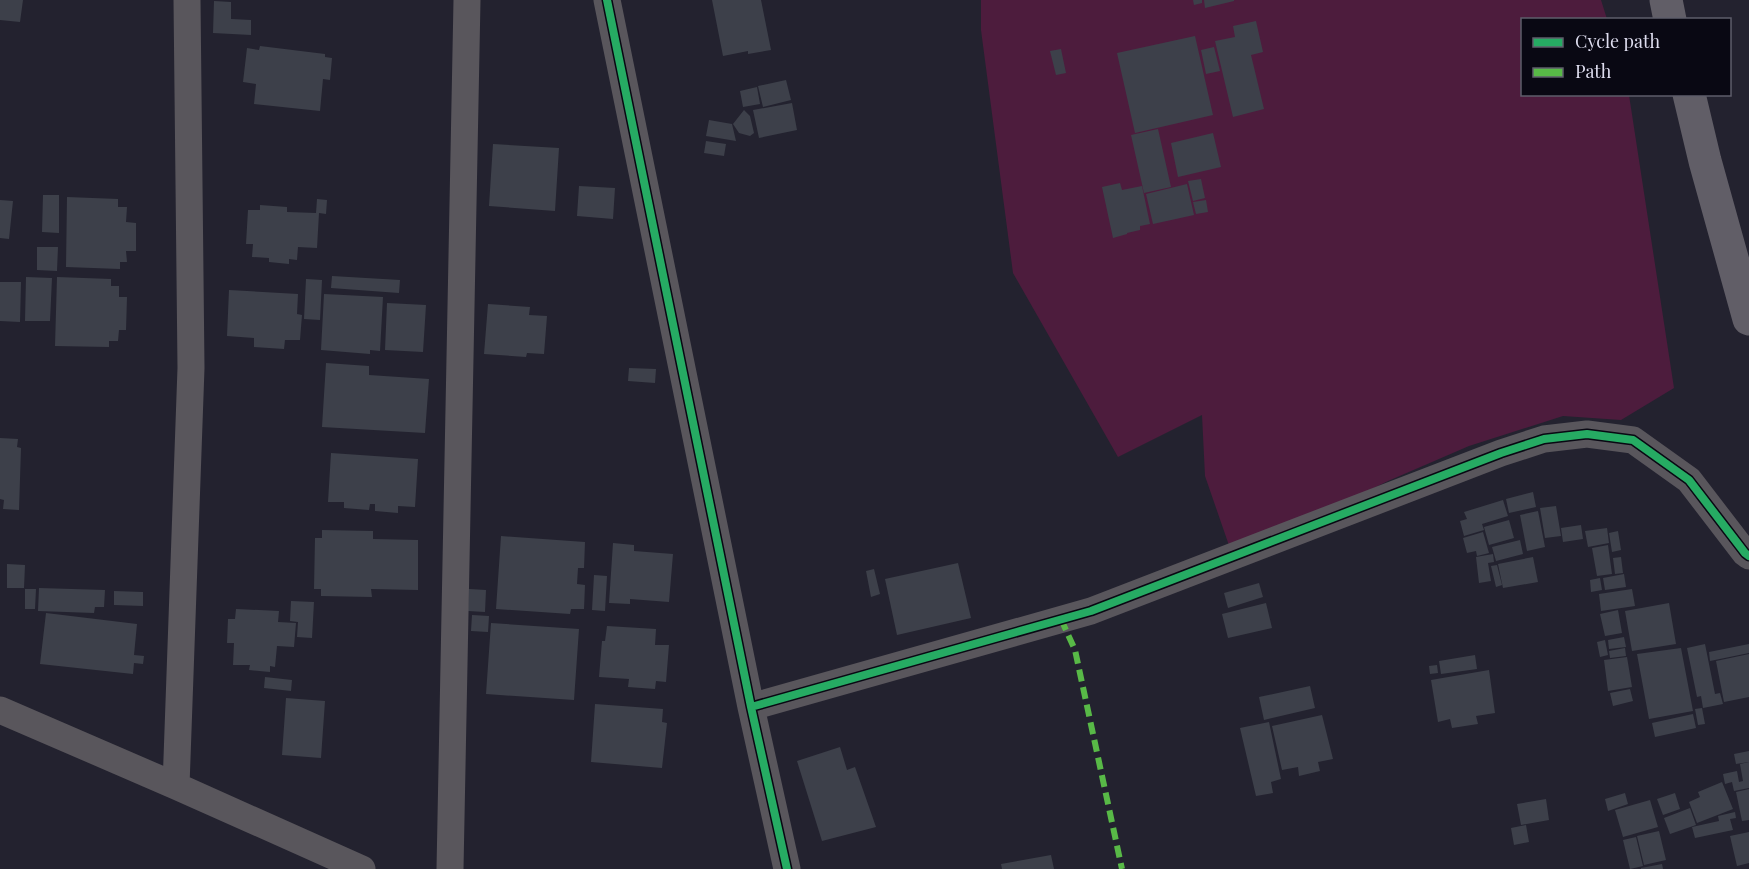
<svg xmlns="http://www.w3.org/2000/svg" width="1749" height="869" font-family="'Playfair Display',serif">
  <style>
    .green { fill: #4d1c3d }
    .building { fill: #3d404a }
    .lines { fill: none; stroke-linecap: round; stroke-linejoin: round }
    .street { stroke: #59565c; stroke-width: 27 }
    .highway { stroke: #615e67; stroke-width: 33 }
    .quiet { stroke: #58b947; stroke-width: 6; stroke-dasharray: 12 6; stroke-linecap: butt }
    .cycleway-casing { stroke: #090813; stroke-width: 11 }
    .cycleway { stroke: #26ab63; stroke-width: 8 }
  </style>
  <rect width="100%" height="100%" fill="#23222f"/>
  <path class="green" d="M 981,0 L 1601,0 L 1607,19 L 1522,20 L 1522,94 L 1629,95 L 1674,388 L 1621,420 L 1563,416 L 1469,446 L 1388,481 L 1233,557 L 1205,476 L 1202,415 L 1118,457 L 1013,273 L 981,30 Z"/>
  <path class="building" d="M 0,0 L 23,0 L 20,22 L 0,20 Z
    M 712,0 L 761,0 L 771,50 L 748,54 L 748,51 L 723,56 Z
    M 1193,0 L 1202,0 L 1202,3 L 1194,5 Z
    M 1204,0 L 1234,0 L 1234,1 L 1205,8 Z
    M 214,1 L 231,2 L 231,19 L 251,20 L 251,35 L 213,33 Z
    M 1256,21 L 1263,52 L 1251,55 L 1264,109 L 1233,117 L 1215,41 L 1235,37 L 1233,26 Z
    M 1195,36 L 1213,115 L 1135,133 L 1117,53 Z
    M 260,46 L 325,54 L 325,57 L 332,58 L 330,80 L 323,79 L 320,111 L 254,104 L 256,84 L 243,82 L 247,48 L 259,50 Z
    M 1214,47 L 1220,71 L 1206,74 L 1201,50 Z
    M 1061,49 L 1066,73 L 1056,75 L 1050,51 Z
    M 786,80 L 791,100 L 763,107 L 758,86 Z
    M 757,87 L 760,104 L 743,107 L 740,91 Z
    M 792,103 L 797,130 L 759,138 L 753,110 Z
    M 744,110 L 750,116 L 754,133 L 750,136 L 739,133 L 733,124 Z
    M 709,120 L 732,124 L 736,141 L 706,136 Z
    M 1158,129 L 1171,187 L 1144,193 L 1131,135 Z
    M 1213,133 L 1221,167 L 1178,177 L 1171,143 Z
    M 706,141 L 726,144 L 724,156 L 704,153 Z
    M 493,144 L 559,148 L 555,211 L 489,206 Z
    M 1201,179 L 1205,198 L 1193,201 L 1188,181 Z
    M 1120,183 L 1122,190 L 1142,186 L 1150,224 L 1140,226 L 1140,230 L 1127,233 L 1127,234 L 1113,238 L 1102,187 Z
    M 1187,184 L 1194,215 L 1153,224 L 1146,194 Z
    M 579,186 L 615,188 L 613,219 L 577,216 Z
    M 43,195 L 59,195 L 59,233 L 42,232 Z
    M 67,197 L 118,199 L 118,207 L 127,207 L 126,222 L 136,223 L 136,251 L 126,251 L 127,262 L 120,262 L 120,269 L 66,267 Z
    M 317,199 L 327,200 L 326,214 L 319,213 L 317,248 L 298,247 L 297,260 L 289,259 L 289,264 L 269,262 L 269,258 L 252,257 L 253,244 L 246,244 L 248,210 L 260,210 L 260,205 L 287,207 L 287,212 L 316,213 Z
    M 0,200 L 13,201 L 9,239 L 0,238 Z
    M 1206,200 L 1208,212 L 1196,214 L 1193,202 Z
    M 37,247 L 58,247 L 57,271 L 37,270 Z
    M 332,276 L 400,280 L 399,293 L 331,288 Z
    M 26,277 L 52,278 L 50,321 L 25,321 Z
    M 57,277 L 111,279 L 111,286 L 119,286 L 119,297 L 127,297 L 126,330 L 119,330 L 118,341 L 109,341 L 109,347 L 55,346 Z
    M 306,279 L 322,280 L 320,320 L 304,319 Z
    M 0,282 L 21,282 L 20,322 L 0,321 Z
    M 229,290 L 298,294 L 297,314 L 302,315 L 300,340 L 285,340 L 284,349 L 254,347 L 254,338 L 227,336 Z
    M 324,294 L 383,297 L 380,351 L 370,350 L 370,354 L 321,350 Z
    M 387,303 L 426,305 L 423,352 L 385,350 Z
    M 488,304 L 530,307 L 529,315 L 547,316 L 544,354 L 527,353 L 526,357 L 484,354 Z
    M 326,363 L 369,366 L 369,375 L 429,379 L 425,433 L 322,427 Z
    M 629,368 L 656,369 L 655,383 L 628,381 Z
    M 0,438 L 18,439 L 17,447 L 21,448 L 19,510 L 3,509 L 4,500 L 0,499 Z
    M 331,453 L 418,459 L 415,507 L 398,506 L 398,513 L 375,511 L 375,504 L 370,504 L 369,510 L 344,508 L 344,502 L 328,502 Z
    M 1533,492 L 1536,507 L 1509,513 L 1506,499 Z
    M 1503,500 L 1508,516 L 1482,524 L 1484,530 L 1464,536 L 1460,521 L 1467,519 L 1464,512 Z
    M 1556,506 L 1561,536 L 1545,538 L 1540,508 Z
    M 1538,511 L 1545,547 L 1527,551 L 1520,515 Z
    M 1509,520 L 1514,538 L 1489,545 L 1484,527 Z
    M 1581,525 L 1583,539 L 1563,542 L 1561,528 Z
    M 1607,528 L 1609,543 L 1588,547 L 1585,531 Z
    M 322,530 L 373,531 L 373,539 L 418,540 L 418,590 L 371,589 L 372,597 L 321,596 L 321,589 L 314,589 L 315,538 L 322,538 Z
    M 1618,531 L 1621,550 L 1612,552 L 1609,533 Z
    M 1483,532 L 1489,553 L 1477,556 L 1476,551 L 1467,553 L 1463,538 Z
    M 501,536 L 585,542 L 584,568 L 578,568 L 577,584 L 585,585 L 584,609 L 571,609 L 570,614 L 496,609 Z
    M 1520,540 L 1523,554 L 1496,561 L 1492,547 Z
    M 613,543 L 634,545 L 634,551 L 673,554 L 669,602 L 630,599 L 630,604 L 609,603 Z
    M 1608,545 L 1612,574 L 1597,576 L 1592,548 Z
    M 1493,554 L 1494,562 L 1488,563 L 1491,581 L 1479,583 L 1476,557 Z
    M 1533,557 L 1538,582 L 1503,588 L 1498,564 Z
    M 1621,557 L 1623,573 L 1615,574 L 1613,558 Z
    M 958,563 L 971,618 L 897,635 L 885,579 Z
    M 7,564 L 25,565 L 24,588 L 7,588 Z
    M 1497,565 L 1502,585 L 1496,587 L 1491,566 Z
    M 874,569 L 880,594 L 871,597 L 866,571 Z
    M 1624,574 L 1626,587 L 1605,590 L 1603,578 Z
    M 594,575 L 607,576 L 605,611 L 592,610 Z
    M 1600,578 L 1602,590 L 1591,592 L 1590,580 Z
    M 1259,583 L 1263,597 L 1228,608 L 1224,593 Z
    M 39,588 L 105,590 L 104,607 L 95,607 L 94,613 L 38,611 Z
    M 25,589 L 36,589 L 35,609 L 25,609 Z
    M 469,589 L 486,590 L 485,612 L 468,611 Z
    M 1632,589 L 1635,606 L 1601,611 L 1599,594 Z
    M 114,591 L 143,592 L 143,606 L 114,605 Z
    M 291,601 L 314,602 L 312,638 L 297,637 L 298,622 L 290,621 Z
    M 1266,603 L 1272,628 L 1228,638 L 1222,614 Z
    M 1669,603 L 1676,644 L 1632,651 L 1625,611 Z
    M 236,609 L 279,611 L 278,622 L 296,623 L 294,647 L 277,646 L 275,667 L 270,666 L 270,672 L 249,670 L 250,665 L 233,665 L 234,643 L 227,643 L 228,619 L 235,619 Z
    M 1618,610 L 1622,633 L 1605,636 L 1600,614 Z
    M 46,613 L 137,624 L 134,655 L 144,656 L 143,664 L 134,663 L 133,674 L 40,664 Z
    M 472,615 L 489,616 L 488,632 L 471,631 Z
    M 491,623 L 579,629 L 574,700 L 486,694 Z
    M 607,626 L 656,629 L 655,645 L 669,645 L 666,682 L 656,681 L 655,689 L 628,687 L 629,679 L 599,677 L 602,641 L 605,641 Z
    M 1624,637 L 1626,647 L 1609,649 L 1608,640 Z
    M 1605,640 L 1608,655 L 1600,657 L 1597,642 Z
    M 1705,644 L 1715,694 L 1720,693 L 1723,704 L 1703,708 L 1701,696 L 1697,697 L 1687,648 Z
    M 1749,644 L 1749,653 L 1710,661 L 1709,652 Z
    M 1625,648 L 1626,656 L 1610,658 L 1609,651 Z
    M 1681,648 L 1693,711 L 1649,719 L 1637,654 Z
    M 1749,654 L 1749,697 L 1724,702 L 1716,661 Z
    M 1475,655 L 1477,669 L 1441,674 L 1439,661 Z
    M 1627,657 L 1632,687 L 1608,691 L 1604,660 Z
    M 1437,665 L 1438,673 L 1430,674 L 1429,666 Z
    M 1489,670 L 1495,713 L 1476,716 L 1478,724 L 1452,728 L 1450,719 L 1438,722 L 1431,680 Z
    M 265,677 L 292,680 L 291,691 L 264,688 Z
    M 1310,686 L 1315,708 L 1264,720 L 1259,697 Z
    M 1630,689 L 1633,701 L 1613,706 L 1610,693 Z
    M 286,698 L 325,701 L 321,758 L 282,755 Z
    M 595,704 L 663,709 L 662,722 L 667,723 L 662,768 L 591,762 Z
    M 1702,708 L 1705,724 L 1698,725 L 1695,709 Z
    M 1693,714 L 1696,728 L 1655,737 L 1652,723 Z
    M 1322,715 L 1333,759 L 1318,762 L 1320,771 L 1299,776 L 1298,767 L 1282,770 L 1272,726 Z
    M 1269,722 L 1281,779 L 1271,782 L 1273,793 L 1256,796 L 1240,728 Z
    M 840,747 L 847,770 L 855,767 L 876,827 L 822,841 L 797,761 Z
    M 1749,751 L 1749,762 L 1736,764 L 1734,754 Z
    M 1749,762 L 1749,788 L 1734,791 L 1732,782 L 1725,784 L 1723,774 L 1737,771 L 1739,782 L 1743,781 L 1740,764 Z
    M 1722,782 L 1733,809 L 1697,823 L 1689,802 L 1700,797 L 1698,792 Z
    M 1749,789 L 1749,820 L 1742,821 L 1736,792 Z
    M 1625,793 L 1628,804 L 1608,811 L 1605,799 Z
    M 1675,793 L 1680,809 L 1663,815 L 1657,799 Z
    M 1546,799 L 1549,820 L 1521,825 L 1517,804 Z
    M 1650,800 L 1658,827 L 1623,837 L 1615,810 Z
    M 1690,808 L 1696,825 L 1670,834 L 1664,818 Z
    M 1735,812 L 1736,818 L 1730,819 L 1733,830 L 1695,838 L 1692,827 L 1719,821 L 1718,816 Z
    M 1526,825 L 1529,842 L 1514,845 L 1511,828 Z
    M 1659,831 L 1666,860 L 1644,865 L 1637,836 Z
    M 1749,832 L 1749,863 L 1737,866 L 1730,836 Z
    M 1636,837 L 1643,866 L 1630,869 L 1623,840 Z
    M 1051,855 L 1054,869 L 1002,869 L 1001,864 Z
    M 1662,864 L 1663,869 L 1641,869 L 1641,868 Z"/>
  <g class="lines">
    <path class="street" d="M 607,0 L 751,707 L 787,869
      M 751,707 L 1091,611 L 1501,453 L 1544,439 L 1587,434 L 1633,440 L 1689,480 L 1745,553 L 1749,556
      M 0,710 L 176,786 L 362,869
      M 176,786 L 191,368 L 187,0
      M 450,869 L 467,0"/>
    <path class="highway" d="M 1666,0 L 1670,20
      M 1689,94 L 1705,161 L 1749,319"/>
    <path class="quiet" d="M 1061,619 L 1075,650 L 1122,869"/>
    <defs>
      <path id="cycleway" d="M 607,0 L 751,707 L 787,869
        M 751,707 L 1091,611 L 1501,453 L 1544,439 L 1587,434 L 1633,440 L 1689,480 L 1745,553 L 1749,556"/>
    </defs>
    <use href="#cycleway" class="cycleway-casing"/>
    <use href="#cycleway" class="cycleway"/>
  </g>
  <rect x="1521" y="18" width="210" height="78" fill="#090813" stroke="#5e5d6b" stroke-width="1.5"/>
  <rect x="1533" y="38" width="30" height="9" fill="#26ab63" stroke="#5e5d6b" stroke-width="1.5"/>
  <text x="1575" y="48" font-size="18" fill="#deddef">Cycle path</text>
  <rect x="1533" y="68" width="30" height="9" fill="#58b947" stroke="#5e5d6b" stroke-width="1.5"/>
  <text x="1575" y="78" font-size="18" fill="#deddef">Path</text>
</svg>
